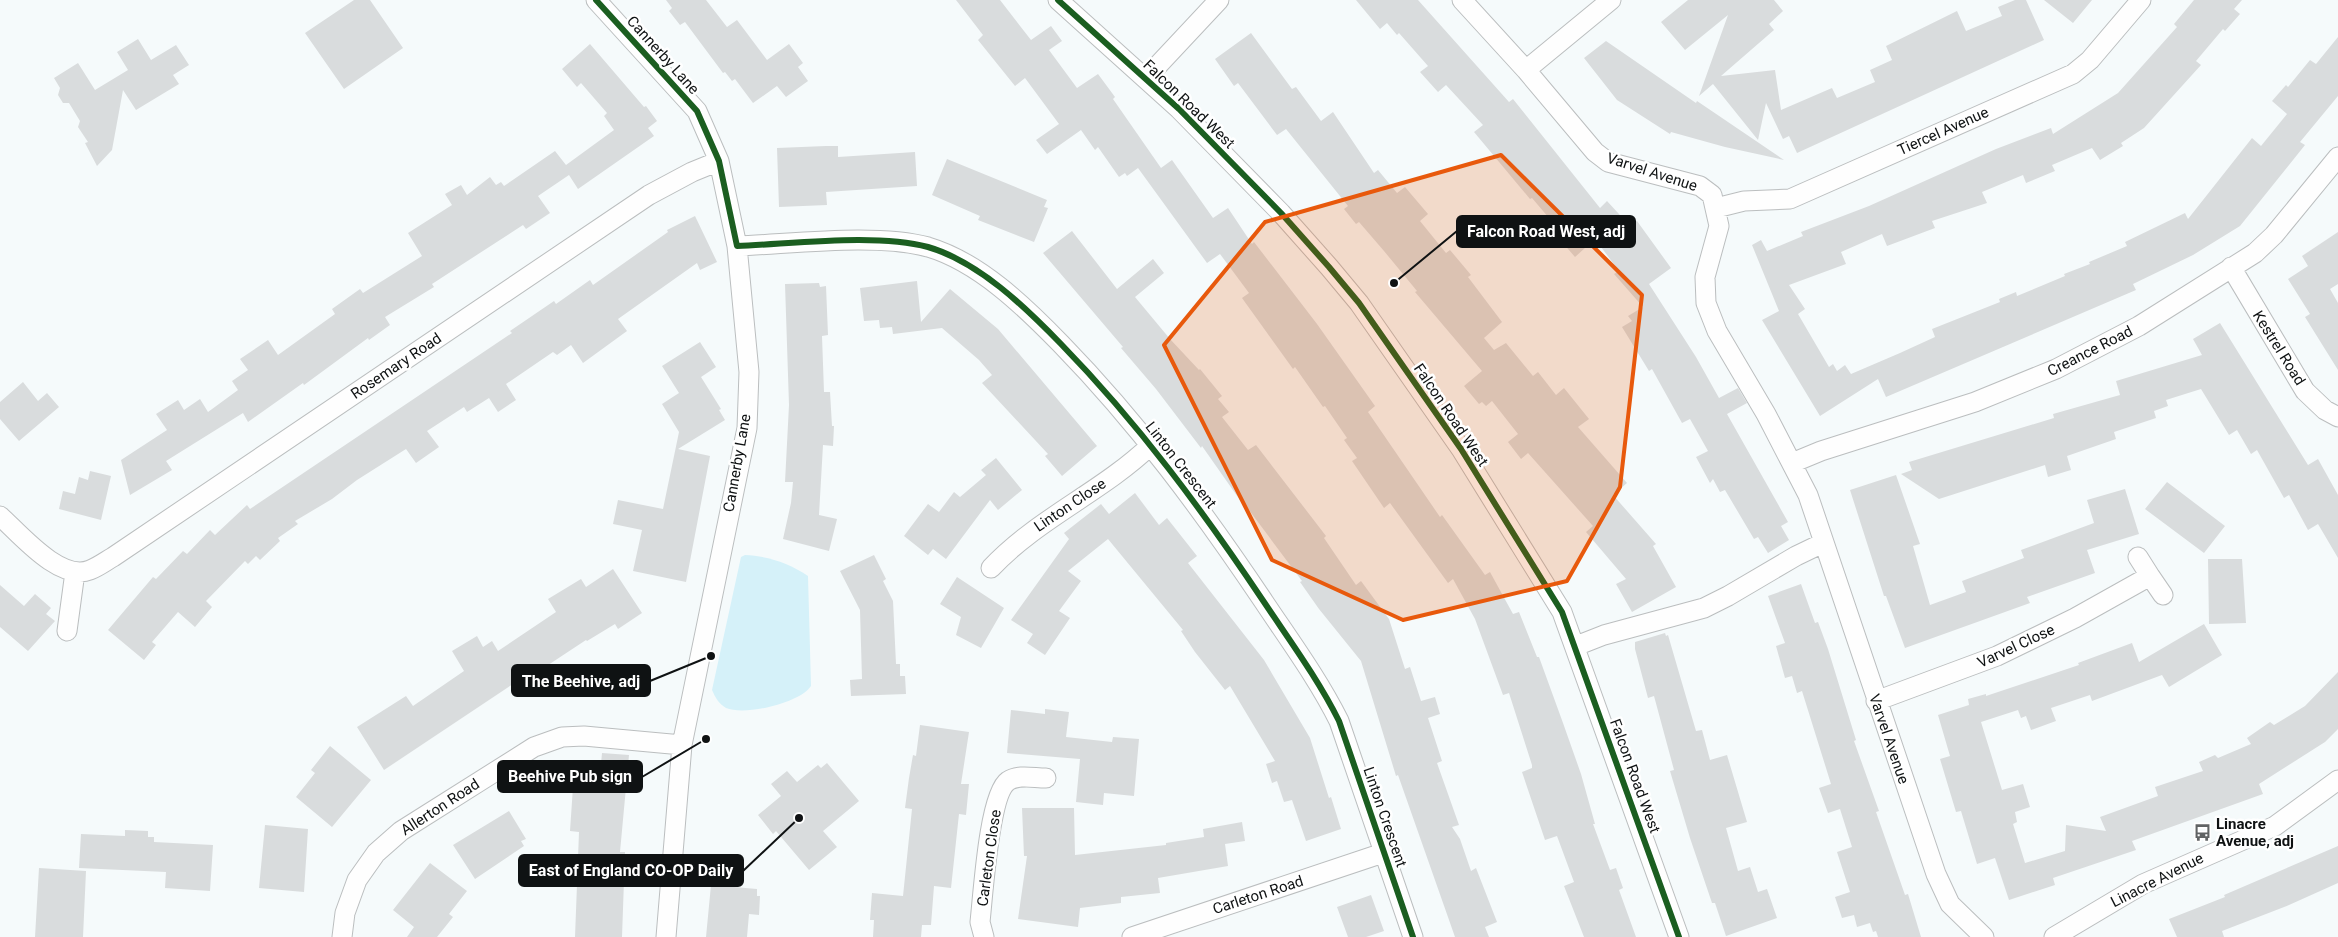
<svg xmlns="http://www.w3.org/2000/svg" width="2338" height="937" font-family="Roboto,sans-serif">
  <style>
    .green { fill: #d5f1f9 }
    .building { fill: #d9dcdd }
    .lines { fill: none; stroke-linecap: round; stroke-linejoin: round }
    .minor-casing { stroke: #bbbebf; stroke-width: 21 }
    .minor { stroke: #fefefe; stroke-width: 19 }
    .cycleway-casing { stroke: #fff; stroke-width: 9 }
    .cycleway { stroke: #1b5e20; stroke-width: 6 }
    .marked { fill: #e8590c; fill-opacity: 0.2; stroke: #e8590c; stroke-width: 4; stroke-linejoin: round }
    .labels { text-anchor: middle; stroke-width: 5; stroke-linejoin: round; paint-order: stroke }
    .street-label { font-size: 15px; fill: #0f1213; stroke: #fff }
    .poi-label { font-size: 15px; font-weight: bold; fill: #0f1213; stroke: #fff; text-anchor: start }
    .leader { fill: none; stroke: #0f1213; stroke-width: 2 }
    .callout-dot { fill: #0f1213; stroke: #fff; stroke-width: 2 }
    .callout { fill: #0f1213; stroke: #0f1213; stroke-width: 2 }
    .callout-label { font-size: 16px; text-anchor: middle; font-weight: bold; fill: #fff }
  </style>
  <rect width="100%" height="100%" fill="#f5fafb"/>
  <path class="green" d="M 745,555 C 768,556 789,563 808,576 L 811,686 C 800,703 745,716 726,708 C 719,704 715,697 712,690 L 741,557 Z"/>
  <path class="building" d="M 354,0 L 370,0 L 403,48 L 344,89 L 305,33 Z
    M 666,0 L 706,0 L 727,27 L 737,20 L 767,60 L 789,44 L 803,63 L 798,67 L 808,81 L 786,97 L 777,86 L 753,103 L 735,79 L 732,81 L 725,72 L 723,73 L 685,22 L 680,25 L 669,11 L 672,8 Z
    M 956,0 L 1000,0 L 1031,40 L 1051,26 L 1062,41 L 1049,50 L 1077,88 L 1098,74 L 1115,97 L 1113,99 L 1161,168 L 1172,160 L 1213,218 L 1228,208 L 1252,244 L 1254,242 L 1317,324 L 1375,406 L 1368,412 L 1440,517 L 1442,515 L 1485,575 L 1490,572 L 1513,614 L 1519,612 L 1537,657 L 1539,657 L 1563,723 L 1581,774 L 1595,824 L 1593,824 L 1610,870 L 1616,868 L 1623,888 L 1619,890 L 1636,937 L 1584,937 L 1564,886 L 1574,882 L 1557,836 L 1545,840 L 1522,772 L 1532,768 L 1532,765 L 1509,693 L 1503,695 L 1475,619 L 1453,579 L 1448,583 L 1390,503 L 1384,508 L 1352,461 L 1357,458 L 1344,440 L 1347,438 L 1325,406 L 1323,407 L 1295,367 L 1293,369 L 1242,298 L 1249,293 L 1220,254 L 1207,263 L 1138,168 L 1127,176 L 1125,173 L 1119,177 L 1098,147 L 1095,150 L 1081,130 L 1047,154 L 1036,140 L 1059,124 L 1025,78 L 1015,86 L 978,40 L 983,35 Z
    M 1356,0 L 1418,0 L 1509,102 L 1513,99 L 1600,208 L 1607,201 L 1630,226 L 1637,221 L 1671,268 L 1649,284 L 1696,357 L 1719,398 L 1738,388 L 1747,403 L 1727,414 L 1788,522 L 1781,526 L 1789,540 L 1768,553 L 1758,537 L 1754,539 L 1725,490 L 1720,492 L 1713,479 L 1710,483 L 1696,457 L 1708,451 L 1690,419 L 1682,423 L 1652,369 L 1649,371 L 1622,327 L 1632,321 L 1628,316 L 1643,307 L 1614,274 L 1619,271 L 1595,239 L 1575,257 L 1556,235 L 1560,231 L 1532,198 L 1530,199 L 1474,132 L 1483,125 L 1446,85 L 1438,92 L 1420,72 L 1428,66 L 1399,33 L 1397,35 L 1387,23 L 1380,29 Z
    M 1688,0 L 1774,0 L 1783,11 L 1769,24 L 1774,30 L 1721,76 L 1775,70 L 1781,110 L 1832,88 L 1837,98 L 1875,82 L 1870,70 L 1892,60 L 1886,46 L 1957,11 L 1966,31 L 2002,16 L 1998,7 L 2015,0 L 2026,0 L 2044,40 L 1797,153 L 1789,136 L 1783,139 L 1766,103 L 1758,140 L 1713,84 L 1699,96 L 1728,15 L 1685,50 L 1661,22 Z
    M 2044,0 L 2092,0 L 2073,23 Z
    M 2194,0 L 2242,0 L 2234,9 L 2240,14 L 2225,31 L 2223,29 L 2196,61 L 2201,65 L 2144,128 L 2121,143 L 2123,146 L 2100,160 L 2092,148 L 2052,165 L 2055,171 L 2026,183 L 2023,175 L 1982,192 L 1987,203 L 1932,221 L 1935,228 L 1887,246 L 1882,234 L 1841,252 L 1846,264 L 1789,285 L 1805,309 L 1798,314 L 1829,367 L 1833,364 L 1837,371 L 1845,365 L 1851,374 L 1900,353 L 1935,337 L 1932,329 L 2000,302 L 1999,299 L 2016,292 L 2017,296 L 2065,276 L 2064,274 L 2090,264 L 2089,262 L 2127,246 L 2125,242 L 2185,213 L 2188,219 L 2252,138 L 2261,146 L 2287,114 L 2272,101 L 2286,85 L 2288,87 L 2310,60 L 2316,64 L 2338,37 L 2338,96 L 2300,142 L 2305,145 L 2240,226 L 2193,255 L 2133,284 L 2136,290 L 1886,397 L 1878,379 L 1820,416 L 1762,320 L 1779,311 L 1752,245 L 1761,240 L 1767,251 L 1803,236 L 1801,232 L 1869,206 L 1996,149 L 2051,128 L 2053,134 L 2118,93 L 2177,27 L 2174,24 Z
    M 1251,33 L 1292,89 L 1296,87 L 1321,121 L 1333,112 L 1374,173 L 1378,170 L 1397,193 L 1405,187 L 1428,214 L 1420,221 L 1446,253 L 1450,250 L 1471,275 L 1468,277 L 1502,322 L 1484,338 L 1494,350 L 1506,343 L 1533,376 L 1538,372 L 1556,395 L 1564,388 L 1589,419 L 1578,427 L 1627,483 L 1613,495 L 1656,544 L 1653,546 L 1676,587 L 1632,612 L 1616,584 L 1626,579 L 1586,532 L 1593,526 L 1528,453 L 1521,459 L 1508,442 L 1518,434 L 1492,401 L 1486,406 L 1482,402 L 1479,404 L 1464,386 L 1482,371 L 1415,292 L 1417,291 L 1384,251 L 1359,222 L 1356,224 L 1344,209 L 1348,206 L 1286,129 L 1277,135 L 1238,83 L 1234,86 L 1215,59 Z
    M 138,39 L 151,60 L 176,45 L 189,65 L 173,75 L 179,84 L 136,110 L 123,90 L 112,150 L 97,166 L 85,143 L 88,142 L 78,127 L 80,121 L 69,103 L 63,103 L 58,95 L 60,88 L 54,78 L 78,63 L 95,90 L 128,70 L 117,52 Z
    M 1606,41 L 1696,103 L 1697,101 L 1784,160 L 1725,147 L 1671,132 L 1670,134 L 1617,100 L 1584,58 Z
    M 590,44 L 644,107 L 646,106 L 657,121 L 648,128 L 654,136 L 578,189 L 569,175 L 538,196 L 550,213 L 526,229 L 523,225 L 432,284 L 434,287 L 385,317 L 390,325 L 369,340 L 368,338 L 304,385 L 303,383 L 248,422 L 243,413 L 166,461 L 172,470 L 130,495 L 121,460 L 167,430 L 156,414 L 178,400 L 184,410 L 200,399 L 208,412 L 238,390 L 232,381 L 248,370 L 240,359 L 268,340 L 278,355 L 335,314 L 332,309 L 360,289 L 363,293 L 422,256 L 408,233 L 452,205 L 445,194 L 461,185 L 467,195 L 490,177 L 496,185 L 501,182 L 504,186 L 555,151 L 566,165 L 614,130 L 604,116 L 607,113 L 581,83 L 577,87 L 562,69 Z
    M 826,146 L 838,146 L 838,157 L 915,152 L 917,186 L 826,192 L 827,205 L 779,207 L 777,148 Z
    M 947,159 L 1047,200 L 1044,207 L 1048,208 L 1034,242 L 978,220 L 980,216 L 932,195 Z
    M 695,216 L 717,262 L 700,270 L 697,263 L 618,319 L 627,331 L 583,363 L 571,345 L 557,355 L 553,352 L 506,384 L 516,400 L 498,412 L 489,398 L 467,412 L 464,407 L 427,431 L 439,447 L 416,463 L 406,449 L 357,480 L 332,499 L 295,521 L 298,524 L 278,538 L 280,541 L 260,560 L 256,556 L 248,564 L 245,561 L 206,601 L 212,607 L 195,627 L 178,612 L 152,642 L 156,645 L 144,660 L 108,630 L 153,577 L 156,579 L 183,551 L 187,554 L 210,530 L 215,535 L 247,505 L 250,509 L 512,333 L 510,331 L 554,301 L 556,304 L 590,280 L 593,285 L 668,232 L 667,230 Z
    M 1072,231 L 1117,289 L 1153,259 L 1164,273 L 1135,297 L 1170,339 L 1199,370 L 1200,369 L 1222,396 L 1218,399 L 1229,412 L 1222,417 L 1248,450 L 1256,445 L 1326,536 L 1324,538 L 1356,585 L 1361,581 L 1389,619 L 1405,669 L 1410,667 L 1421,701 L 1435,697 L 1440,714 L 1428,718 L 1442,761 L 1437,763 L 1459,825 L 1452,827 L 1460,839 L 1471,871 L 1476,868 L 1497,922 L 1485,927 L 1489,937 L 1455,937 L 1398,775 L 1396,776 L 1361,661 L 1319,609 L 1300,582 L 1302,581 L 1243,502 L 1242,503 L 1202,446 L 1201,448 L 1156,389 L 1121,348 L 1123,347 L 1043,253 Z
    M 2338,232 L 2338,284 L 2330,289 L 2338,303 L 2338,370 L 2305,317 L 2310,314 L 2288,279 L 2308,266 L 2302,256 Z
    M 917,281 L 921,322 L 950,289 L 998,329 L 1097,446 L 1062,476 L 1045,456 L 1048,454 L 982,383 L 992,375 L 979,360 L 942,328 L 893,334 L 892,327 L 880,328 L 879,320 L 864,321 L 860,288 Z
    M 819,283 L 820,287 L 826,286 L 828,335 L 822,336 L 824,392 L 830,392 L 832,426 L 834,426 L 833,446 L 823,445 L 819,515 L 837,519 L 829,551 L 783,539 L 791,503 L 793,482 L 785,482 L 789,405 L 785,284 Z
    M 2220,323 L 2308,465 L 2318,459 L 2338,495 L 2338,558 L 2318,524 L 2308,530 L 2289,495 L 2284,498 L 2257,450 L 2251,454 L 2237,430 L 2229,435 L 2201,389 L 2166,400 L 2168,406 L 2154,411 L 2156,418 L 2114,432 L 2116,439 L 2067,456 L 2071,470 L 2048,477 L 2045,465 L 1939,499 L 1901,474 L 1912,470 L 1909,462 L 2054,418 L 2053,414 L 2120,395 L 2116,381 L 2202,355 L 2193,339 Z
    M 700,342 L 716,367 L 701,377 L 721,409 L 719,410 L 725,420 L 678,449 L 710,456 L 686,582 L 633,571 L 642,530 L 613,524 L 618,500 L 663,509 L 679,432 L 662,404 L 679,393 L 662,366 Z
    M 23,382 L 38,401 L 47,393 L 59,407 L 19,441 L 0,419 L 0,402 Z
    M 996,458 L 1022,490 L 998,510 L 990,500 L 946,559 L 933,549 L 928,555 L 904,536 L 928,504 L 939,512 L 954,492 L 960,497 L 986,475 L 981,470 Z
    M 90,471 L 111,476 L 101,520 L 59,509 L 63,491 L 75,494 L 79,477 L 88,480 Z
    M 1896,475 L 1920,544 L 1913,546 L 1930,605 L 1966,592 L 1962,581 L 2024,558 L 2021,550 L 2094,523 L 2087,500 L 2125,489 L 2139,534 L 2087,550 L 2095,573 L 2027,597 L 2030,603 L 1905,648 L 1886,596 L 1884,596 L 1850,490 Z
    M 2167,482 L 2225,526 L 2204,553 L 2145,509 Z
    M 1135,493 L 1159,525 L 1167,518 L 1197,556 L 1188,563 L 1264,660 L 1310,738 L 1329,798 L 1331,797 L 1341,829 L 1306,841 L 1292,800 L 1284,802 L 1277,781 L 1272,783 L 1266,764 L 1275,761 L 1230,686 L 1225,690 L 1195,652 L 1181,631 L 1183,630 L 1108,539 L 1068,571 L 1081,581 L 1059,611 L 1070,618 L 1045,655 L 1027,643 L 1033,634 L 1011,620 L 1069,539 L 1064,533 L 1101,504 L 1109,514 Z
    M 874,555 L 886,579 L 883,581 L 893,601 L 896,664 L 900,664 L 900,676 L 905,676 L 906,694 L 851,696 L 850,680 L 862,679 L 860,610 L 840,571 Z
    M 2208,559 L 2242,559 L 2246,623 L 2209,624 Z
    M 613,569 L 642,613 L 618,629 L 615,624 L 587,641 L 586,640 L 536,673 L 534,670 L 384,770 L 357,727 L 406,696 L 413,706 L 464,671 L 452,651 L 477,636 L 483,647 L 492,641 L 498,651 L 556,612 L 548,599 L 581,579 L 586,587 Z
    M 957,577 L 1004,608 L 981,648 L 956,635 L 961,617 L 940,604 Z
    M 1801,584 L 1815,623 L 1818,622 L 1828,649 L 1856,740 L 1854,741 L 1879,811 L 1876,812 L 1905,895 L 1908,894 L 1921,937 L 1878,937 L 1876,931 L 1873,932 L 1870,923 L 1857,927 L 1854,915 L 1842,918 L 1835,897 L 1850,892 L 1837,852 L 1852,847 L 1840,809 L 1828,813 L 1819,788 L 1831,784 L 1802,691 L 1797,693 L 1792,676 L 1785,678 L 1776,646 L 1785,643 L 1768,596 Z
    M 0,585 L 24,606 L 35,594 L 51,608 L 46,614 L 55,621 L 28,651 L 0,627 Z
    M 2204,624 L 2222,655 L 2169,687 L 2162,675 L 2092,701 L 2090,695 L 2051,708 L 2056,721 L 2031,730 L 2026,716 L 2021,718 L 2018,710 L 1981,722 L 2002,790 L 2023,784 L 2030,807 L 2015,812 L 2017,822 L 2013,824 L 2025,863 L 2065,851 L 2066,825 L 2106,831 L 2100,817 L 2158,796 L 2155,787 L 2203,771 L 2199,762 L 2215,755 L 2218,758 L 2251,744 L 2247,738 L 2270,722 L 2274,725 L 2305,706 L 2338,672 L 2338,729 L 2325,742 L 2259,784 L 2263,794 L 2132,841 L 2136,850 L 2053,878 L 2055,885 L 2009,900 L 1995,858 L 1977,864 L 1961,811 L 1956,812 L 1940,759 L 1950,756 L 1938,715 L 1969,705 L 1968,699 L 1986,694 L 1986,696 L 2079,665 L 2078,663 L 2132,643 L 2139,662 Z
    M 1665,633 L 1666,636 L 1668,635 L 1696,731 L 1702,730 L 1710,760 L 1727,755 L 1747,822 L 1726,828 L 1738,871 L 1750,867 L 1758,892 L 1767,889 L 1777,918 L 1726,936 L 1715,903 L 1712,903 L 1690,838 L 1670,771 L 1674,770 L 1654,696 L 1648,698 L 1635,649 L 1635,642 Z
    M 1045,709 L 1069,712 L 1066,737 L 1112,742 L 1113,737 L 1139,739 L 1134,796 L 1104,793 L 1103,805 L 1076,802 L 1080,759 L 1007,753 L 1011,710 L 1045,714 Z
    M 920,725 L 969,732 L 961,784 L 969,784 L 966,815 L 959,814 L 951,888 L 934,886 L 931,925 L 922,925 L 921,937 L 873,937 L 874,920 L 870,920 L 872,893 L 903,896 L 912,809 L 905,808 L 909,778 L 913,755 L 916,756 Z
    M 330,746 L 371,780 L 332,827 L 296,797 L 315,773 L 311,770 Z
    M 602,753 L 629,755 L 620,852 L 625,852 L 622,937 L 575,937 L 579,832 L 570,831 L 574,772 L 584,773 L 585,763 L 601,764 Z
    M 827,763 L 859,801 L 823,831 L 837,847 L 809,870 L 776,831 L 773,834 L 758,815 L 781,796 L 771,784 L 787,771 L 797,782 L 818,765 L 821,768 Z
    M 1022,808 L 1074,808 L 1075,855 L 1166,845 L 1166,843 L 1204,837 L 1203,829 L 1242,822 L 1245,841 L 1225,844 L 1228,866 L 1158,878 L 1160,893 L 1121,897 L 1121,903 L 1080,908 L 1078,927 L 1018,919 L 1027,856 L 1024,856 Z
    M 509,811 L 526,839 L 521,841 L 524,846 L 475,879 L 453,845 Z
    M 265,825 L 308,829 L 304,892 L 259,888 Z
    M 125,830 L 148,831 L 148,837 L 154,837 L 154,842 L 213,845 L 210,891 L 165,888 L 166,872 L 79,868 L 81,834 L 125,836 Z
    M 2338,846 L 2338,883 L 2289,905 L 2222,931 L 2224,937 L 2177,937 L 2169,919 L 2225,897 L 2224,895 Z
    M 430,863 L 467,891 L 449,914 L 453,917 L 437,937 L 407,937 L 414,927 L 393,910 Z
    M 39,868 L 86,871 L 83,937 L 35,937 Z
    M 711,885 L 757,889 L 757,896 L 760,896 L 759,915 L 749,914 L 747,937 L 706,937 Z
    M 1371,895 L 1384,931 L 1366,937 L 1348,937 L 1337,907 Z"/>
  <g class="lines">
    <defs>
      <path id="minor" d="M 596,0 L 697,111 L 719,161 L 737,246 L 749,372 L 747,428 L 682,745 L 666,937
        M 1058,0 L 1179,109 L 1281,213 L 1329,267 L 1359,303 L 1461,449 L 1562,612 L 1679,937
        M 1462,0 L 1526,70 L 1595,152 L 1608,162 L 1700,186 L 1712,195 L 1719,226 L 1705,277 L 1706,303 L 1717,331 L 1766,414 L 1808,495 L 1936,874 L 1950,904 L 1984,937
        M 1526,70 L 1611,0
        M 1146,78 L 1219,0
        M 1716,208 L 1744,201 L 1790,199 L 2073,74 L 2090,60 L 2141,0
        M 737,246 C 792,244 876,233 928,247 C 979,262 1025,307 1061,344 C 1138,423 1203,511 1264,602 C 1290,641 1318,679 1339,721 L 1413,937
        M 2231,267 L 2305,391 L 2325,410 L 2338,417
        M 1792,463 L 1821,451 L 1975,402 L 2056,369 L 2139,326 L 2255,253 L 2274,235 L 2338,157
        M 0,516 C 20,534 60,582 90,570 C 98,567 106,561 113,557 L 649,195 L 692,172 L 719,161
        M 991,568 C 1038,518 1102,492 1151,445
        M 2150,576 L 2163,595
        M 67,631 L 75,572
        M 1576,646 L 1604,635 L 1704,608 L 1728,596 L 1796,556 L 1823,543
        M 1876,701 L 1997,656 L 2075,618 L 2150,576 L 2138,557
        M 342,937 L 345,913 L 357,880 L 376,853 L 401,831 L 534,747 L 562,737 L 584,736 L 682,745
        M 984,937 L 980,922 C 983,896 989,794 1008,781 C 1019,774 1033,778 1046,778
        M 1132,937 L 1383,853
        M 2054,937 L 2143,884 L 2275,826 L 2338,780"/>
    </defs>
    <use href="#minor" class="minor-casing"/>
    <use href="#minor" class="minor"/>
    <defs>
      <path id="cycleway" d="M 596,0 L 697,111 L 719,161 L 737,246 C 792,244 876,233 928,247 C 979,262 1025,307 1061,344 C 1138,423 1203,511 1264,602 C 1290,641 1318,679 1339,721 L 1413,937
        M 1058,0 L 1179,109 L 1281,213 L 1329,267 L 1359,303 L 1461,449 L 1562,612 L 1679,937"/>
    </defs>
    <use href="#cycleway" class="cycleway-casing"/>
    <use href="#cycleway" class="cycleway"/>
  </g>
  <path class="marked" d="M 1501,155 L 1642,295 L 1620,487 L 1567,581 L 1403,620 L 1272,560 L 1164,345 L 1265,222 Z"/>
  <defs>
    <symbol id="bus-bare" viewBox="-9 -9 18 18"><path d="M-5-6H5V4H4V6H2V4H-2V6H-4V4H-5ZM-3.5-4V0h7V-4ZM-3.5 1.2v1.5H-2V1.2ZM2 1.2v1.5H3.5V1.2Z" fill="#606364" stroke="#fff" stroke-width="2.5" paint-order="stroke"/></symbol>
  </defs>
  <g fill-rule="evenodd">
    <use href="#bus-bare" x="2190" y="820" width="25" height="25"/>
  </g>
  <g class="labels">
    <g class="street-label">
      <text transform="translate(663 55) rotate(48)" y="5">Cannerby Lane</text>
      <text transform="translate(1189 104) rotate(44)" y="5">Falcon Road West</text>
      <text transform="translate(1943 131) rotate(-24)" y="5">Tiercel Avenue</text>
      <text transform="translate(1652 172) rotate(18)" y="5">Varvel Avenue</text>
      <text transform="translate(2279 348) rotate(58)" y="5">Kestrel Road</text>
      <text transform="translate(2090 351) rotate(-27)" y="5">Creance Road</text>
      <text transform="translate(396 366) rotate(-34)" y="5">Rosemary Road</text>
      <text transform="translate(1451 415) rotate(56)" y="5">Falcon Road West</text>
      <text transform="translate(737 463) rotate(-80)" y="5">Cannerby Lane</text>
      <text transform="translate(1181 465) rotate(52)" y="5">Linton Crescent</text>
      <text transform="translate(1070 505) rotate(-34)" y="5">Linton Close</text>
      <text transform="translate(2016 646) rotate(-25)" y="5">Varvel Close</text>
      <text transform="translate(1889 739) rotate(71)" y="5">Varvel Avenue</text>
      <text transform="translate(1635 776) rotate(70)" y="5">Falcon Road West</text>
      <text transform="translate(440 807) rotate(-33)" y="5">Allerton Road</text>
      <text transform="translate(1385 817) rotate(71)" y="5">Linton Crescent</text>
      <text transform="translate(989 858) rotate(-82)" y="5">Carleton Close</text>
      <text transform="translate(2157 880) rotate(-27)" y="5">Linacre Avenue</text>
      <text transform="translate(1258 895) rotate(-18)" y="5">Carleton Road</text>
    </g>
    <g class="poi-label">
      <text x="2216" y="829">Linacre<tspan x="2216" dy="17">Avenue, adj</tspan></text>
    </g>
  </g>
  <path class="leader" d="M1394 283L1457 231M711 656L650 681M706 739L642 777M799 818L743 871"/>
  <g class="callout-dot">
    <circle cx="1394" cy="283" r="5"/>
    <circle cx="711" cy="656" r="5"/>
    <circle cx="706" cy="739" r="5"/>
    <circle cx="799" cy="818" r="5"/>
  </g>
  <g class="callout">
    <rect x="1457" y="216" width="178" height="31" rx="5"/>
    <rect x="512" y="665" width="138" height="31" rx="5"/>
    <rect x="498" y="761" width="144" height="31" rx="5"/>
    <rect x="519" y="855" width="224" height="31" rx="5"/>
  </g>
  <g class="callout-label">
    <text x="1546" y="237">Falcon Road West, adj</text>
    <text x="581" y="687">The Beehive, adj</text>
    <text x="570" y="782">Beehive Pub sign</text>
    <text x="631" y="876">East of England CO-OP Daily</text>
  </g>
</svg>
